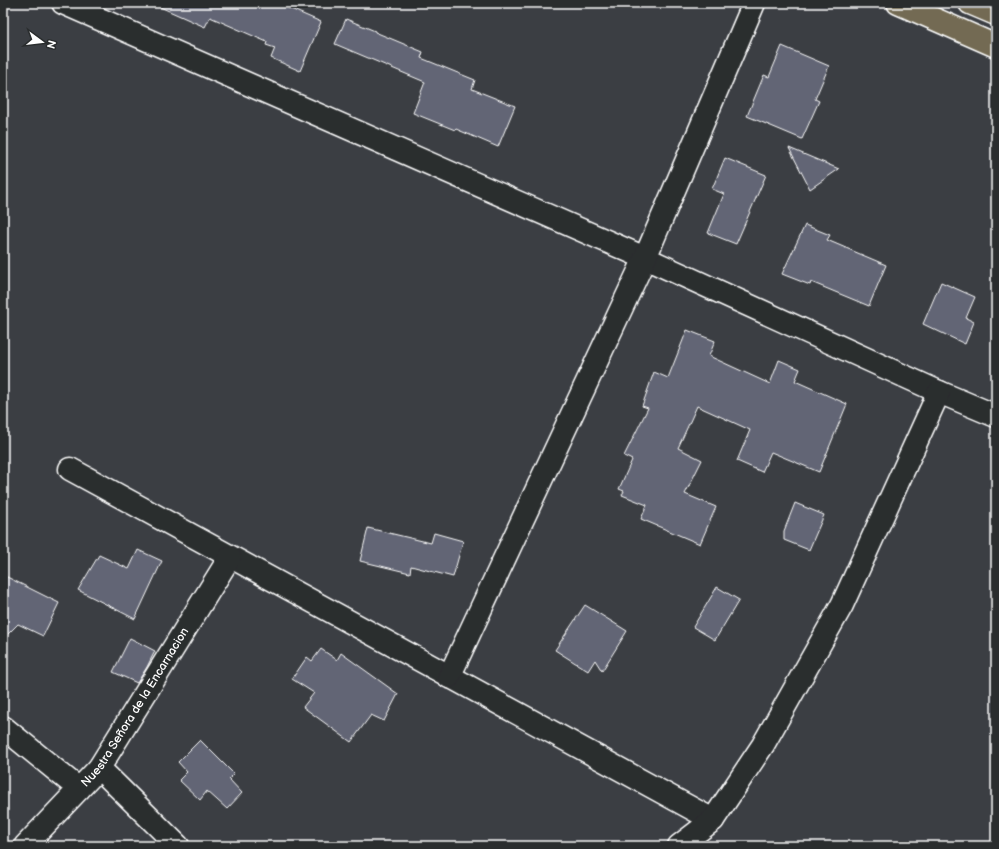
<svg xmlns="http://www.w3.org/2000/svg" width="999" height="849" font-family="'Balsamiq Sans',sans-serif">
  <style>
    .building { fill: #626574; stroke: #fff }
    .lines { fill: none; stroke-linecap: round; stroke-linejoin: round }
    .minor-casing { stroke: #fff; stroke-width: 25 }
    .major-casing { stroke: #fff; stroke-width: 25 }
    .minor { stroke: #2a2d2e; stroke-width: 22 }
    .major { stroke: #736b52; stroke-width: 22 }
    .labels { text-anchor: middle; stroke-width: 3; stroke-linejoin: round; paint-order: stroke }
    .street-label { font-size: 12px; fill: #fff; stroke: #2a2d2e }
  </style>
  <rect width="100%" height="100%" fill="#3b3e43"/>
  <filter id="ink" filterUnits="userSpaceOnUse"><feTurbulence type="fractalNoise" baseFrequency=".025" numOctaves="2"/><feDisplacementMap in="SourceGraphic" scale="8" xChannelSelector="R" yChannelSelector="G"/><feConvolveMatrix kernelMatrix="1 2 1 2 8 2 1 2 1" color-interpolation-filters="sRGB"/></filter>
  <g filter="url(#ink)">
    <path class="building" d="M 151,3 L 277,3 L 321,22 L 300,71 L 271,58 L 275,48 L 266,45 L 267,42 L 210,17 L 205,27 Z
      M 346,19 L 375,31 L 375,32 L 423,52 L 421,58 L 475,80 L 472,89 L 515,106 L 498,147 L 456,129 L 455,130 L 413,113 L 425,82 L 335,44 Z
      M 782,46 L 829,66 L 815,99 L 819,101 L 802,139 L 747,116 L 764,75 L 769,77 Z
      M 789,148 L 839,169 L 810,189 Z
      M 725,158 L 766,175 L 736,244 L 708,233 L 724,194 L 712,189 Z
      M 805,225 L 830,235 L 827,240 L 886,265 L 869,306 L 811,282 L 810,285 L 782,274 Z
      M 941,282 L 975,297 L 966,318 L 974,322 L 965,344 L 923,324 Z
      M 687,330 L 715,341 L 709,356 L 770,384 L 779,360 L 800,369 L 795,381 L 847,404 L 819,472 L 771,452 L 762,472 L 737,461 L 750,430 L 697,406 L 678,448 L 702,460 L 685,494 L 716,507 L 700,544 L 641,519 L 647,505 L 622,495 L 624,491 L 619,489 L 632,460 L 624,456 L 648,408 L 642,406 L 654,372 L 668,378 Z
      M 795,503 L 824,515 L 809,550 L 784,540 L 784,531 Z
      M 368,528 L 431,543 L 434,533 L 463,541 L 453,577 L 411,566 L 410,573 L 360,561 Z
      M 138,550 L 162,561 L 135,619 L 78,590 L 99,555 L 129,569 Z
      M 3,575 L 59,603 L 43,636 L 18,624 L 3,639 Z
      M 717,587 L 739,600 L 715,640 L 693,627 Z
      M 585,605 L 627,631 L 602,671 L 595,660 L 588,671 L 555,650 Z
      M 130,638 L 155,651 L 147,667 L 137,683 L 113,672 Z
      M 321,649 L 337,660 L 341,653 L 398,694 L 384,721 L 371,715 L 351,742 L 303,707 L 314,693 L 292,679 L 307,657 L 312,661 Z
      M 200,740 L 234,774 L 229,779 L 242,793 L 227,809 L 207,791 L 200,800 L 179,780 L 187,772 L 178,762 Z"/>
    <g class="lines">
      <defs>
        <g id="minor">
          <path d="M 63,3 L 645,258 L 939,392 L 996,416"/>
          <path d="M 70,469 L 713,820"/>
          <path d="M 449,677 L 645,258 L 754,3"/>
          <path d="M 3,727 L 79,789"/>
          <path d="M 99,768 L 178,846"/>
          <path id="s1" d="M 25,846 L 99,768 L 230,557"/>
          <path d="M 679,846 L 713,820 L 763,745 L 842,605 L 939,392"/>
        </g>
        <path id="major" d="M 898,3 L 996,46
          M 970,3 L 996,14"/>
      </defs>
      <use href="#minor" class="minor-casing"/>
      <use href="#major" class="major-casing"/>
      <use href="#minor" class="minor"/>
      <use href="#major" class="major"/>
    </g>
  </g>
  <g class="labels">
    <g class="street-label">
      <text dy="4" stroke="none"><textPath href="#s1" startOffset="178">Nuestra Señora de la Encarnacion</textPath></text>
    </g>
  </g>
  <rect width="999" height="849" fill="none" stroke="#2a2d2e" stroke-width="16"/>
  <rect x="8" y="8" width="983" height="833" fill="none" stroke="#fff" stroke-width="1.5" filter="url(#ink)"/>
  <g transform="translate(42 42) rotate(105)" stroke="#2a2d2e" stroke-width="3" paint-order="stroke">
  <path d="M0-3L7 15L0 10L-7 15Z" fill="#ffffff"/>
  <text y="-6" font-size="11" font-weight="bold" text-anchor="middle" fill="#ffffff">N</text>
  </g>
</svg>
